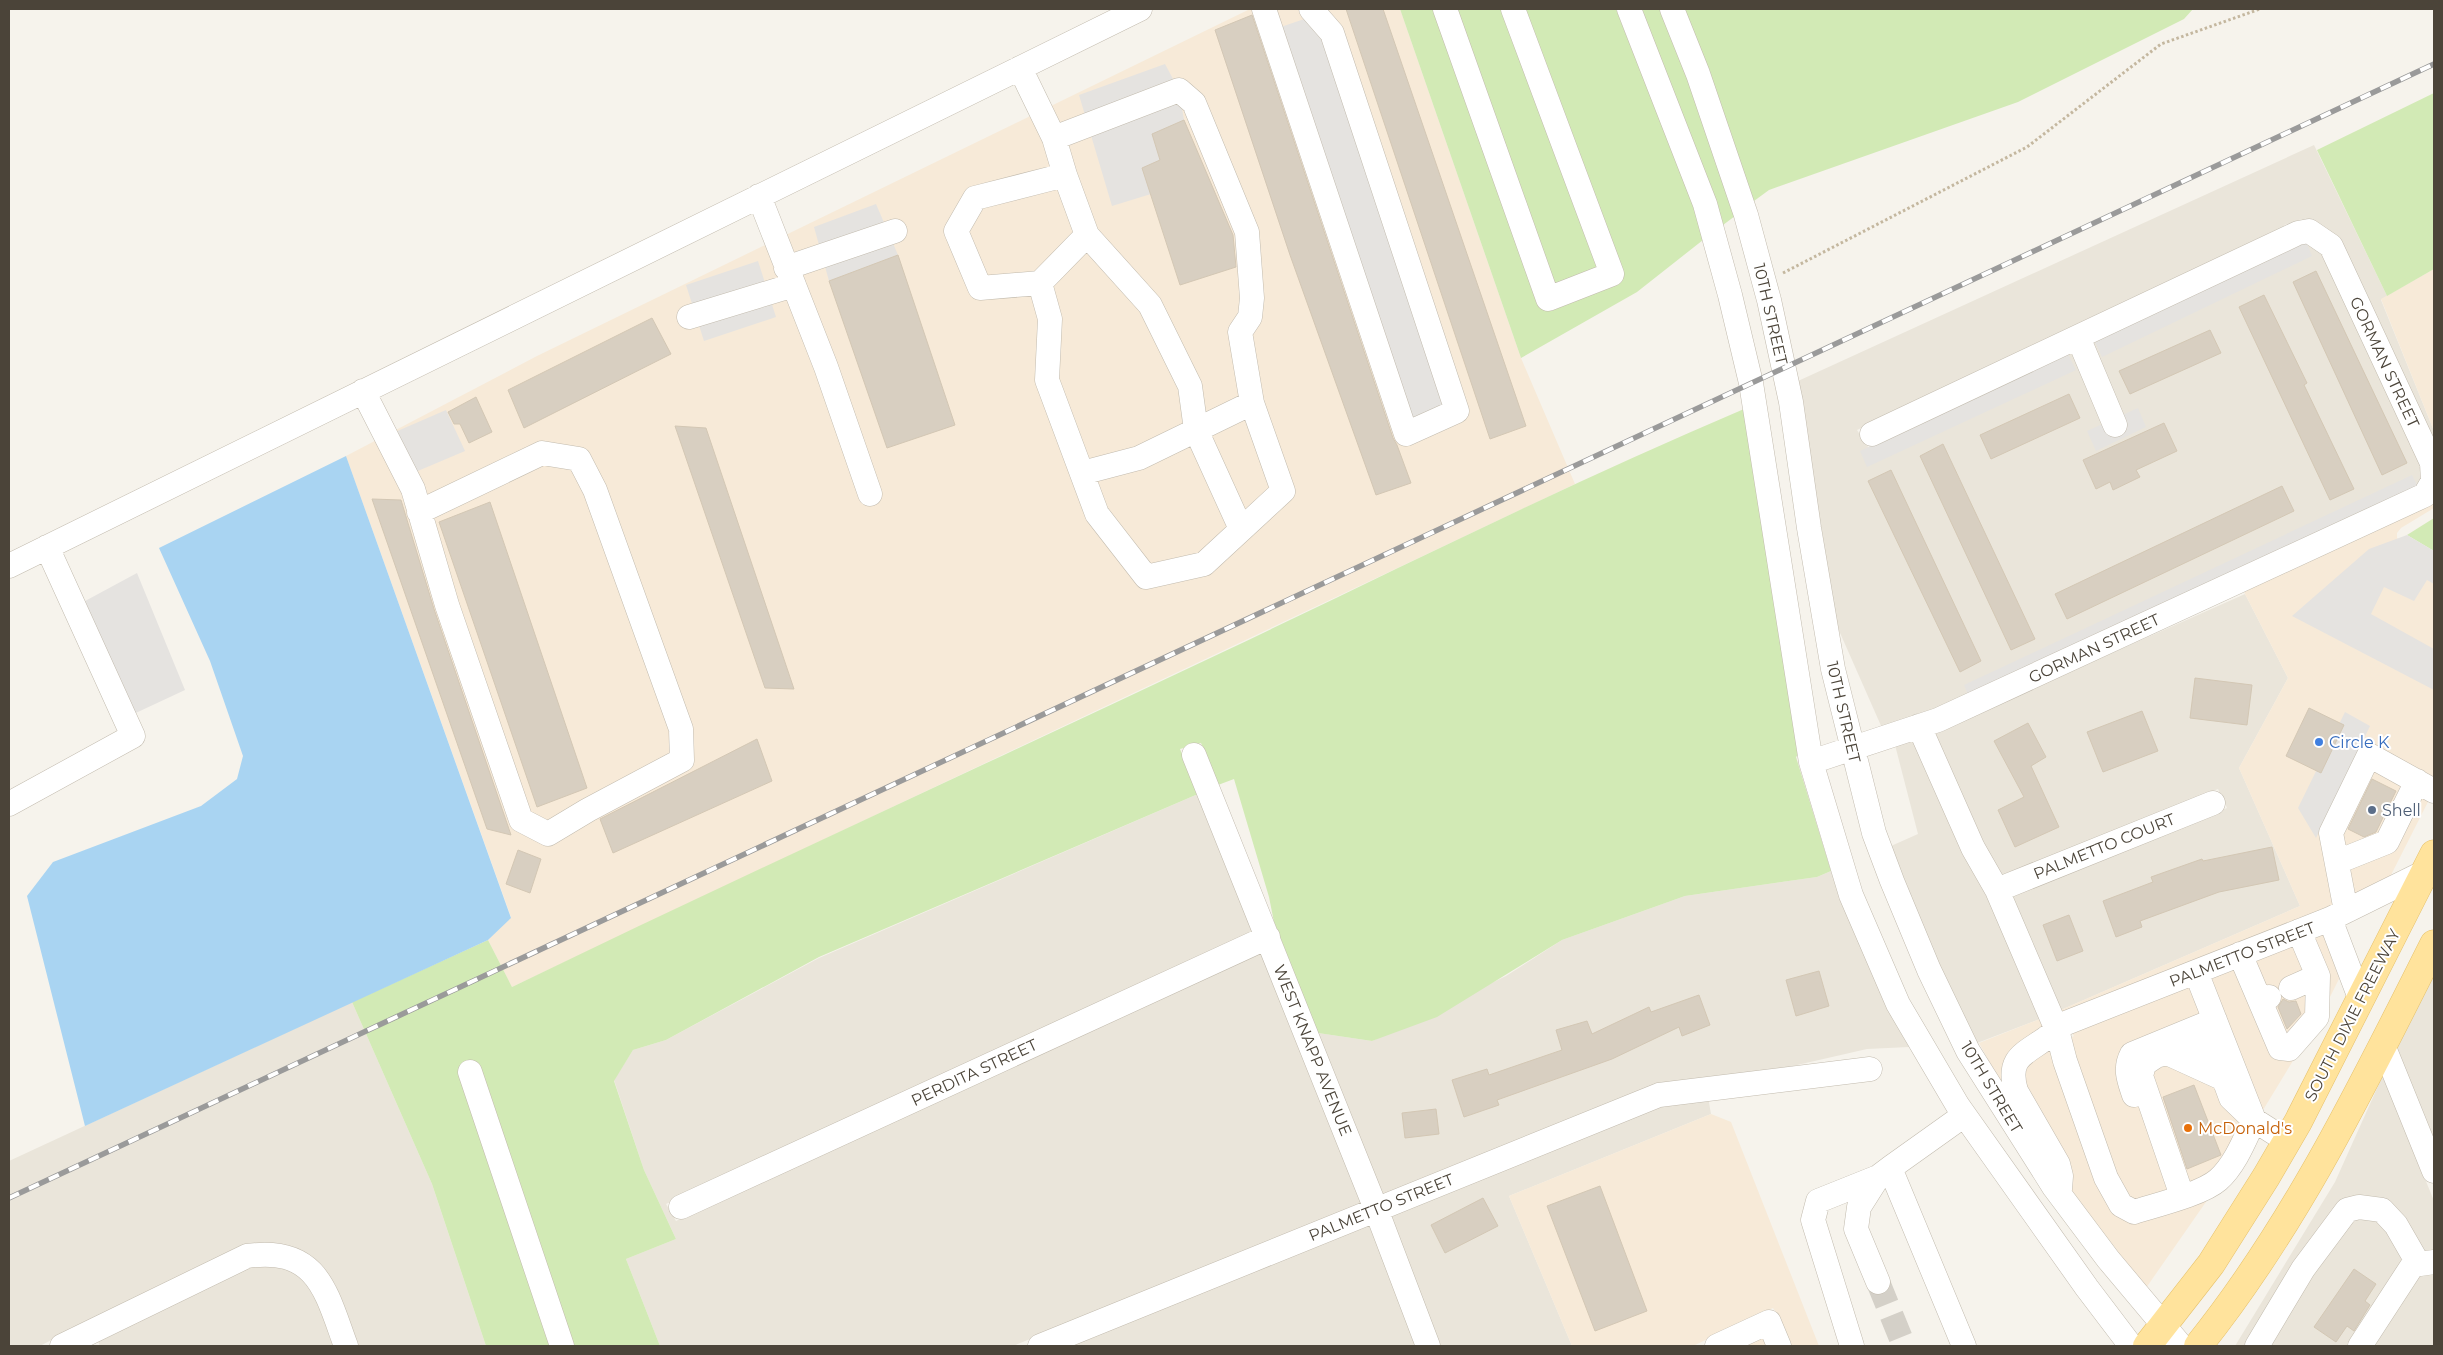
<svg xmlns="http://www.w3.org/2000/svg" width="2443" height="1355" font-family="Montserrat,sans-serif">
  <style>
    .residential { fill: #eae5da }
    .commercial { fill: #f7ead8 }
    .green { fill: #d2eab5 }
    .parking { fill: #e5e3e0 }
    .water { fill: #a9d4f2 }
    .building { fill: #d8cfc1; stroke: #d3c7b4 }
    .lines { fill: none; stroke-linecap: round; stroke-linejoin: round }
    .minor-tunnel { stroke: #d4d0c8; stroke-width: 24; stroke-dasharray: 24 12; stroke-linecap: butt }
    .minor-casing { stroke: #c2bbae; stroke-width: 25 }
    .major-casing { stroke: #e6c16a; stroke-width: 29 }
    .path { stroke: #c4b79f; stroke-width: 3; stroke-dasharray: 2.5 2.5; stroke-linecap: butt }
    .minor { stroke: #fff; stroke-width: 24 }
    .major { stroke: #ffe39c; stroke-width: 28 }
    .rail-casing { stroke: #9a9a9a; stroke-width: 5.5 }
    .rail { stroke: #fff; stroke-width: 4; stroke-dasharray: 11; stroke-linecap: butt }
    .shop-dot { fill: #3f7fe0; stroke: #fff; stroke-width: 2 }
    .service-dot { fill: #5c6f8a; stroke: #fff; stroke-width: 2 }
    .food-dot { fill: #e8710a; stroke: #fff; stroke-width: 2 }
    .labels { text-anchor: middle; stroke-width: 4; stroke-linejoin: round; paint-order: stroke }
    .street-label { font-size: 16px; fill: #4b4439; stroke: #fff }
    .shop-label { font-size: 16px; fill: #366cbe; stroke: #fff; text-anchor: start }
    .service-label { font-size: 16px; fill: #4e5e75; stroke: #fff; text-anchor: start }
    .food-label { font-size: 16px; fill: #c56008; stroke: #fff; text-anchor: start }
  </style>
  <rect width="100%" height="100%" fill="#f6f3ec"/>
  <path class="residential" d="M 2314,145 L 2387,296 L 2381,300 L 2434,431 L 2434,442 L 2302,219 L 2284,225 L 2285,228 L 1857,430 L 1868,447 L 2306,242 L 2321,252 L 2421,465 L 2421,479 L 2416,487 L 1934,711 L 1882,728 L 1837,626 L 1798,381 Z
    M 2245,594 L 2288,678 L 2239,768 L 2300,906 L 2040,1019 L 1977,1043 L 1939,966 L 1891,846 L 1918,834 L 1895,745 L 1913,739 L 1976,878 L 1988,893 L 2012,895 L 2227,808 L 2218,789 L 2002,876 L 1996,869 L 1934,732 Z
    M 1198,794 L 1254,932 L 666,1204 L 676,1221 L 1261,951 L 1361,1203 L 1013,1346 L 660,1346 L 626,1259 L 676,1239 L 644,1170 L 614,1080 L 633,1050 L 666,1040 L 819,958 Z
    M 1831,871 L 1887,1008 L 1909,1047 L 1867,1049 L 1784,1068 L 1654,1085 L 1382,1195 L 1318,1033 L 1372,1041 L 1506,976 L 1562,940 L 1685,896 L 1817,877 Z
    M 2434,975 L 2434,1141 L 2396,1047 Z
    M 352,1002 L 432,1184 L 486,1346 L 358,1346 L 335,1284 L 316,1260 L 268,1243 L 242,1247 L 79,1325 L 70,1328 L 68,1331 L 40,1346 L 9,1346 L 9,1161 Z
    M 2383,1075 L 2434,1201 L 2434,1346 L 2235,1346 L 2335,1182 Z
    M 1708,1097 L 1711,1114 L 1509,1196 L 1572,1346 L 1440,1346 L 1390,1214 L 1662,1104 Z
    M 1369,1222 L 1416,1346 L 1067,1346 Z
    M 268,1263 L 299,1274 L 314,1292 L 334,1346 L 100,1346 L 97,1339 L 251,1266 Z"/>
  <path class="commercial" d="M 1250,9 L 1400,9 L 1521,358 L 1575,484 L 512,987 L 488,940 L 511,917 L 346,456 L 537,356 Z
    M 2434,269 L 2434,431 L 2381,299 Z
    M 2434,499 L 2434,508 L 2401,528 L 2397,533 L 2397,538 L 2401,542 L 2434,561 L 2434,790 L 2389,879 L 2325,910 L 2051,1025 L 2020,1041 L 2006,1059 L 2002,1085 L 1979,1043 L 2040,1019 L 2300,906 L 2239,768 L 2288,678 L 2243,590 Z
    M 2323,933 L 2340,977 L 2322,1013 L 2215,1189 L 2146,1288 L 2071,1191 L 2070,1162 L 2026,1088 L 2024,1075 L 2027,1066 L 2034,1057 L 2074,1036 L 2072,1033 Z
    M 1711,1114 L 1731,1122 L 1819,1346 L 1741,1346 L 1784,1326 L 1773,1308 L 1693,1346 L 1572,1346 L 1509,1196 Z"/>
  <path class="green" d="M 1400,9 L 1616,9 L 1694,207 L 1703,240 L 1637,292 L 1521,358 Z
    M 1640,9 L 1660,9 L 1687,78 L 1735,216 L 1723,225 Z
    M 1684,9 L 2193,9 L 2184,19 L 2018,102 L 1769,190 L 1754,201 Z
    M 2434,93 L 2434,269 L 2387,296 L 2317,150 Z
    M 1744,409 L 1798,755 L 1796,757 L 1831,871 L 1817,877 L 1685,896 L 1562,940 L 1437,1017 L 1372,1041 L 1318,1033 L 1274,922 L 1269,897 L 1234,779 L 1218,785 L 1201,743 L 1180,749 L 1198,794 L 819,957 L 666,1040 L 633,1050 L 614,1081 L 644,1170 L 676,1239 L 626,1259 L 660,1346 L 486,1346 L 432,1184 L 352,1002 L 488,940 L 512,987 C 748,873 986,764 1223,652 C 1396,570 1567,484 1744,409 Z
    M 2434,518 L 2434,551 L 2407,535 Z"/>
  <path class="parking" d="M 1316,15 L 1457,411 L 1406,434 L 1272,30 Z
    M 1165,64 L 1179,90 L 1184,120 L 1160,160 L 1151,194 L 1112,206 L 1079,95 Z
    M 876,204 L 898,255 L 829,281 L 814,227 Z
    M 2306,241 L 2312,256 L 2102,357 L 2095,342 Z
    M 758,261 L 776,317 L 704,341 L 686,285 Z
    M 2068,354 L 2076,370 L 1867,467 L 1860,451 Z
    M 2138,408 L 2146,427 L 2096,451 L 2087,431 Z
    M 446,410 L 465,451 L 406,476 L 386,436 Z
    M 2412,475 L 2419,489 L 1970,699 L 1964,685 Z
    M 2407,535 L 2434,551 L 2434,584 L 2427,580 L 2414,601 L 2384,587 L 2371,614 L 2434,649 L 2434,690 L 2292,616 L 2369,549 Z
    M 137,573 L 185,690 L 125,718 L 74,607 Z
    M 2345,712 L 2370,726 L 2316,838 L 2298,808 Z"/>
  <path class="water" d="M 346,456 L 511,918 L 488,940 L 85,1126 L 27,896 L 53,862 L 201,806 L 237,779 L 243,756 L 210,661 L 159,548 Z"/>
  <path class="building" d="M 1346,9 L 1383,9 L 1526,426 L 1490,439 Z
    M 1252,15 L 1393,438 L 1397,445 L 1411,483 L 1376,495 L 1290,255 L 1215,30 Z
    M 1184,120 L 1233,235 L 1236,267 L 1180,285 L 1142,168 L 1160,160 L 1152,134 Z
    M 898,255 L 955,425 L 887,448 L 829,281 Z
    M 2316,271 L 2407,463 L 2382,475 L 2293,282 Z
    M 2264,295 L 2307,383 L 2304,385 L 2354,489 L 2330,500 L 2239,307 Z
    M 652,318 L 671,354 L 524,428 L 508,390 Z
    M 2210,330 L 2221,353 L 2130,394 L 2119,371 Z
    M 2069,394 L 2080,418 L 1991,459 L 1980,435 Z
    M 476,397 L 492,432 L 469,443 L 460,424 L 454,424 L 448,412 Z
    M 2164,423 L 2177,451 L 2136,470 L 2140,477 L 2113,490 L 2110,482 L 2096,489 L 2083,460 Z
    M 675,426 L 706,428 L 794,689 L 765,688 Z
    M 1943,444 L 2035,639 L 2011,650 L 1920,456 Z
    M 1891,470 L 1981,661 L 1960,672 L 1868,481 Z
    M 2282,486 L 2294,511 L 2067,619 L 2055,594 Z
    M 372,499 L 401,500 L 434,609 L 511,835 L 487,829 Z
    M 490,502 L 587,788 L 537,807 L 439,522 Z
    M 2195,678 L 2252,685 L 2247,725 L 2190,718 Z
    M 2309,708 L 2344,725 L 2321,773 L 2286,756 Z
    M 2142,711 L 2158,751 L 2103,772 L 2087,732 Z
    M 2028,723 L 2046,757 L 2031,766 L 2059,827 L 2015,847 L 1998,810 L 2024,797 L 1994,741 Z
    M 757,739 L 772,781 L 613,853 L 600,819 Z
    M 2372,779 L 2396,791 L 2376,832 L 2364,837 L 2348,829 Z
    M 2272,847 L 2279,880 L 2219,892 L 2140,921 L 2142,927 L 2116,937 L 2103,901 L 2153,882 L 2151,877 L 2202,859 L 2203,861 Z
    M 518,850 L 541,859 L 530,893 L 506,884 Z
    M 2069,915 L 2083,951 L 2057,961 L 2043,925 Z
    M 1819,971 L 1829,1006 L 1796,1016 L 1786,980 Z
    M 1699,995 L 1710,1025 L 1682,1036 L 1679,1027 L 1612,1059 L 1497,1100 L 1499,1105 L 1464,1117 L 1452,1080 L 1487,1069 L 1489,1075 L 1562,1050 L 1556,1030 L 1587,1021 L 1592,1034 L 1649,1007 L 1651,1012 Z
    M 2283,999 L 2289,1002 L 2296,1001 L 2301,1014 L 2287,1029 L 2278,1007 Z
    M 2194,1085 L 2221,1155 L 2187,1169 L 2163,1097 Z
    M 1436,1109 L 1439,1134 L 1405,1138 L 1402,1113 Z
    M 1600,1186 L 1647,1311 L 1595,1331 L 1547,1206 Z
    M 1483,1198 L 1498,1226 L 1445,1253 L 1431,1225 Z
    M 2354,1269 L 2376,1284 L 2365,1301 L 2370,1305 L 2354,1331 L 2347,1326 L 2336,1342 L 2314,1327 Z"/>
  <g class="lines">
    <path class="minor-tunnel" d="M 1878,1282 L 1904,1346"/>
    <defs>
      <path id="minor" d="M 1264,9 L 1406,434 L 1457,411 L 1332,33 L 1311,9
        M 1445,9 L 1548,299 L 1612,274 L 1513,9
        M 1629,9 L 1705,204 L 1730,295 L 1751,383 L 1811,762 L 1851,895 L 1898,1004 L 1958,1106 L 2087,1288 L 2131,1346
        M 1672,9 L 1698,74 L 1746,215 L 1769,300 L 1791,402 L 1809,528 L 1833,669 L 1874,833 L 1892,881 L 1929,970 L 1968,1051 L 2054,1187 L 2108,1259 L 2181,1346
        M 1020,68 L 1054,138 L 1179,90 L 1194,103 L 1247,232 L 1252,298 L 1250,317 L 1240,332 L 1252,403 L 1283,491 L 1204,564 L 1146,577 L 1097,514 L 1047,380 L 1050,319 L 1040,283 L 980,288 L 956,231 L 975,198 L 1065,175
        M 1054,138 L 1065,175 L 1087,235 L 1150,305 L 1190,386 L 1196,430 L 1241,529
        M 759,196 L 826,367 L 870,494
        M 786,268 L 895,231
        M 1040,283 L 1087,235
        M 689,317 L 794,285
        M 2078,337 L 2115,425
        M 363,391 L 413,489 L 447,605 L 521,820 L 548,834 L 588,810 L 682,760 L 681,729 L 595,490 L 579,459 L 542,453 L 419,512
        M 1082,473 L 1139,458 L 1252,403
        M 9,566 L 1140,9
        M 1919,726 L 1973,848 L 1997,890 L 2057,1030 L 2065,1061 L 2106,1178 L 2121,1205 L 2134,1212 C 2156,1205 2202,1194 2218,1180 C 2235,1165 2245,1139 2254,1120 L 2196,972
        M 1194,755 L 1376,1209 L 1428,1346
        M 1811,762 L 1938,720 L 2425,495 L 2433,481 L 2432,463 L 2331,246 L 2309,231 L 2298,233 L 1872,434
        M 9,804 L 133,736 L 47,547
        M 2337,862 L 2387,842 L 2417,781
        M 1997,890 L 2213,803
        M 2346,911 L 2331,833 L 2369,755 L 2434,791
        M 2330,919 L 2360,998
        M 2240,954 L 2260,1001 L 2269,997
        M 2291,988 L 2318,976 L 2299,931
        M 2260,1001 L 2280,1048 L 2289,1049 L 2317,1017 L 2318,976
        M 2383,1045 L 2434,1171
        M 2170,1052 C 2181,1045 2203,1037 2213,1051 C 2217,1056 2219,1066 2221,1073
        M 470,1072 L 562,1346
        M 2134,1095 C 2129,1080 2124,1069 2132,1054 L 2215,1020
        M 1963,1116 L 1890,1168 L 1964,1346
        M 1878,1177 L 1859,1207 L 1856,1229 L 1878,1282
        M 2060,1189 L 2061,1176 L 2058,1164 L 2016,1091 C 2007,1059 2022,1055 2045,1039 C 2052,1034 2059,1028 2066,1023 L 2330,919 L 2425,872
        M 2182,1196 L 2141,1076 L 2144,1064 L 2156,1056 L 2167,1053 L 2224,1079 L 2231,1098 L 2254,1120 L 2287,1141
        M 681,1207 L 1268,937
        M 62,1346 L 247,1256 C 318,1246 326,1292 346,1346
        M 1040,1346 L 1659,1095 L 1870,1069
        M 1717,1346 L 1769,1322 L 1779,1346
        M 1852,1346 L 1813,1220 L 1818,1201 L 1878,1177 L 1890,1168
        M 2257,1346 L 2303,1269 L 2347,1210 L 2359,1207 L 2382,1210 L 2396,1225 L 2415,1258 L 2420,1264 L 2434,1262
        M 2360,1346 L 2416,1260"/>
      <path id="major" d="M 2147,1346 L 2211,1264 L 2266,1177 L 2298,1122 L 2434,854
        M 2198,1346 C 2296,1224 2364,1083 2434,944"/>
    </defs>
    <use href="#minor" class="minor-casing"/>
    <use href="#major" class="major-casing"/>
    <path class="path" d="M 1783,273 L 2027,147 L 2161,44 L 2260,9"/>
    <use href="#minor" class="minor"/>
    <use href="#major" class="major"/>
    <defs>
      <path id="rail" d="M 9,1198 L 2434,64"/>
    </defs>
    <use href="#rail" class="rail-casing"/>
    <use href="#rail" class="rail"/>
  </g>
  <circle class="shop-dot" cx="2319" cy="742" r="5"/>
  <circle class="service-dot" cx="2372" cy="810" r="5"/>
  <circle class="food-dot" cx="2188" cy="1128" r="5"/>
  <g class="labels">
    <g class="street-label">
      <text transform="translate(1771 314) rotate(77)" y="6">10TH STREET</text>
      <text transform="translate(2385 362) rotate(65)" y="6">GORMAN STREET</text>
      <text transform="translate(2094 648) rotate(-25)" y="6">GORMAN STREET</text>
      <text transform="translate(1844 712) rotate(77)" y="6">10TH STREET</text>
      <text transform="translate(2104 846) rotate(-22)" y="6">PALMETTO COURT</text>
      <text transform="translate(2242 954) rotate(-21)" y="6">PALMETTO STREET</text>
      <text transform="translate(2352 1015) rotate(-63)" y="6">SOUTH DIXIE FREEWAY</text>
      <text transform="translate(1313 1050) rotate(68)" y="6">WEST KNAPP AVENUE</text>
      <text transform="translate(974 1072) rotate(-25)" y="6">PERDITA STREET</text>
      <text transform="translate(1992 1087) rotate(59)" y="6">10TH STREET</text>
      <text transform="translate(1381 1207) rotate(-22)" y="6">PALMETTO STREET</text>
    </g>
    <g class="shop-label">
      <text x="2329" y="748">Circle K</text>
    </g>
    <g class="service-label">
      <text x="2382" y="816">Shell</text>
    </g>
    <g class="food-label">
      <text x="2198" y="1134">McDonald's</text>
    </g>
  </g>
  <rect width="2443" height="1355" fill="none" stroke="#4b4439" stroke-width="20"/>
</svg>
